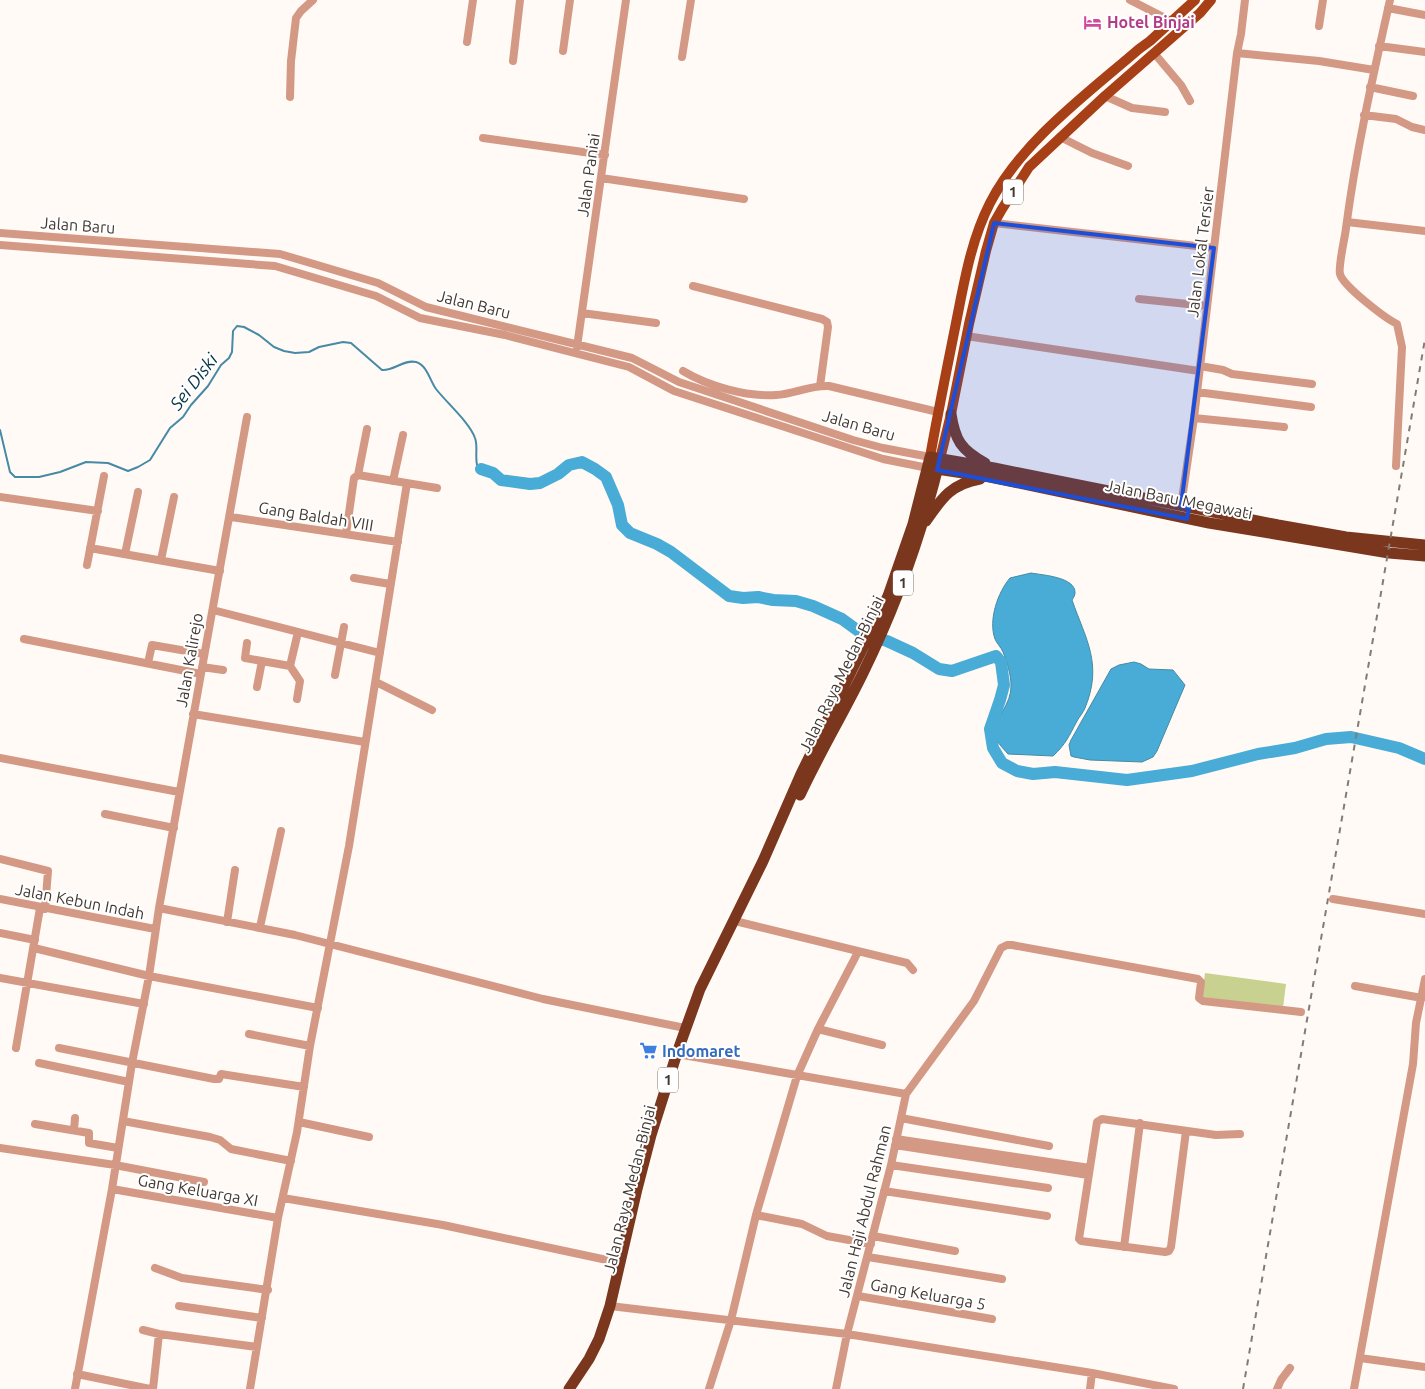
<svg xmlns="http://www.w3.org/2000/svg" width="1425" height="1389" font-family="Ubuntu,sans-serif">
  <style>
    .green { fill: #c9d190 }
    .water { fill: #48acd6; stroke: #468aa5 }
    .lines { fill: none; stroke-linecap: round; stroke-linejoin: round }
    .stream { stroke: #468aa5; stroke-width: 2 }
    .river { stroke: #48acd6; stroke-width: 12 }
    .minor { stroke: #d49985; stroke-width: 8 }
    .major { stroke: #a74017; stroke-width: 10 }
    .highway { stroke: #7b371e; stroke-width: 11 }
    .rail { stroke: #847b75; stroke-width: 2; stroke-dasharray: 6 6; stroke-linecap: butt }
    .marked { fill: #1d4ed8; fill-opacity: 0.2; stroke: #1d4ed8; stroke-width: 4; stroke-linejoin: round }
    .labels { text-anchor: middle; stroke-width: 4; stroke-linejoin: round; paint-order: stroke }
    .shield { fill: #fff; stroke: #7b7470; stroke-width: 1 }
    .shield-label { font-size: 15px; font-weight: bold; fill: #433932 }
    .hotel-label { font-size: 16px; font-weight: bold; fill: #b23c85; stroke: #fff; text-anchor: start }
    .street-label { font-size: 16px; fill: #433932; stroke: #fff }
    .shop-label { font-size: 16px; font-weight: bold; fill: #366cbe; stroke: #fff; text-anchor: start }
    .water-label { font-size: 18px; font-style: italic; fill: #083647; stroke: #fff }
  </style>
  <rect width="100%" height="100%" fill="#fffaf6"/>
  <path class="green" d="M 1205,973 L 1286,984 L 1283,1008 L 1202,997 Z"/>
  <path class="water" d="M 1031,573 C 1042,575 1076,577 1075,593 C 1075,596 1073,598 1072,600 C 1086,640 1103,664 1085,708 C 1083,713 1079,717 1077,721 C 1069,736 1066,744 1053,756 L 1008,754 C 1003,748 994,740 994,731 C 994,720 1012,704 1011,685 C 1011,675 1007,662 1003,652 C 1001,647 997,644 995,639 C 988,620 998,592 1010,578 Z
    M 1134,662 L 1141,664 L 1149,669 L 1173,670 L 1185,685 L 1157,751 L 1153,757 L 1142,762 L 1090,760 L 1074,757 L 1071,756 L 1069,745 L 1071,740 L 1111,669 L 1119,665 Z"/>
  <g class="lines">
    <path class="stream" d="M 0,430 L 10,472 L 15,477 L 39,477 L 60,472 L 86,462 L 108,463 L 128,471 L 138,467 L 150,460 L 170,428 L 183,417 L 191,405 L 208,386 L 221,365 L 229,358 L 232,352 L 233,331 L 237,326 L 244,327 L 259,335 L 274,347 L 284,351 L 295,353 L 309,352 L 319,347 L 343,342 L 351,343 L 382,370 C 394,371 404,359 416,362 C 427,365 430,381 436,389 C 447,403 470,423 475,438 C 478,446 475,456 477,465 L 481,469"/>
    <path class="river" d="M 481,469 L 493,473 L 501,480 L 530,484 L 540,483 L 558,474 L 569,465 L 582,462 L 595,469 L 606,477 L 618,505 L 622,525 L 630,533 L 657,544 L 671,552 L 729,596 L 743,598 L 758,597 L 773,600 L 796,601 L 813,606 L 842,619 L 864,635 L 887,641 L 913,653 L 939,669 L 952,671 L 996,656 L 1001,662 L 1004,685 L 1000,700 L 990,729 L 993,748 L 1002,763 L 1017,771 L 1033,774 L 1055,772 L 1127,780 L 1192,771 L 1258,754 L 1295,748 L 1326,739 L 1351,737 L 1399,748 L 1425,759"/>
    <path class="minor" d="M 1130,0 L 1171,21
      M 1390,0 C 1373,76 1356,151 1346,228 C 1345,238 1338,266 1340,274 C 1343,286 1385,318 1397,324 L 1402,347 L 1396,466
      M 1388,8 L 1425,15
      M 1319,26 L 1323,0
      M 467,42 L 473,0
      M 1379,46 L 1425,52
      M 563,51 L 570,0
      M 1154,53 L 1181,85 L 1190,101
      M 1237,53 L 1319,61 L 1374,70
      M 682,57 L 691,0
      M 513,61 L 520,0
      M 1370,87 L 1413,96
      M 1105,96 L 1132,108 L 1165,112
      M 290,97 L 291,61 L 296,18 L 301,11 L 313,0
      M 1364,115 L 1396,119 L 1412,127 L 1425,130
      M 1060,137 L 1092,153 L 1128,166
      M 483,138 L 605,155
      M 601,178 L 744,199
      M 1347,222 L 1425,231
      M 994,223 L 1214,248
      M 0,233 L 280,254 L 378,283 L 426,307 L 632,358 L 679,382 L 853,440 L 883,448 L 930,457
      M 0,245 L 275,266 L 376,296 L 420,318 L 505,335 L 629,367 L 674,391 L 883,459 L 928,468
      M 693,286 L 822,319 L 827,322 L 828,327 L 820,386
      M 1139,299 L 1207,306
      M 582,313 L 656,323
      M 966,336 L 1199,371
      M 577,347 L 626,0
      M 1200,366 L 1223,370 L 1232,374 L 1312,384
      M 683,371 C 708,386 746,397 776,395 C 794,394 810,385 829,386 L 938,412
      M 1197,392 L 1311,407
      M 1194,418 L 1284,427
      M 358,475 L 437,488
      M 393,481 L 403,435
      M 0,497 L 98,511
      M 1181,506 L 1194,418 L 1237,53 L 1241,34 L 1245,0
      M 231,517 L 398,542
      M 346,534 L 354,478 L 358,475 L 367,429
      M 90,548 L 220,571
      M 125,554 L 138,492
      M 161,560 L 174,497
      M 87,565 L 104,476
      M 354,578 L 390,584
      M 213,610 L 380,653
      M 24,639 L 201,674
      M 247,643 L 245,658 L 290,666
      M 148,663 L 152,645 L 204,654
      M 202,667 L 223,670
      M 335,675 L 344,627
      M 376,682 L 432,710
      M 257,687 L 262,661
      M 297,699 L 300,681 L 290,666 L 298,632
      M 193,714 L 365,742
      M 0,758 L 179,792
      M 105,814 L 174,828
      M 0,859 L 48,871 L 45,909
      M 0,899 L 155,929
      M 1333,899 L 1425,914
      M 159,908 L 295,935 L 543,999 L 685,1028
      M 227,922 L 235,870
      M 739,922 L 907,963 L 913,970
      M 260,927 L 281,831
      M 0,933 L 35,940
      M 34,948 L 149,976 L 318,1008
      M 0,978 L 144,1004
      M 1355,986 L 1422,998
      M 818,1029 L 882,1045
      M 249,1034 L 310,1046
      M 16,1048 L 40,908
      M 59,1048 L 214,1079 L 219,1079 L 221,1074 L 304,1087
      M 683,1055 L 906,1094
      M 39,1063 L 129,1082
      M 901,1118 L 1049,1146
      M 123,1121 L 210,1137 L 220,1140 L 231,1149 L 291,1161
      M 299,1122 L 369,1137
      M 35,1124 L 89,1133 L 89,1143 L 118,1148
      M 74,1130 L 75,1118
      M 1186,1131 L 1171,1247 L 1169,1251 L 1165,1252 L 1081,1241 L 1079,1239 L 1097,1122 L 1102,1119 L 1216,1135 L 1240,1134
      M 896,1139 L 1090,1168
      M 895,1145 L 1088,1175
      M 0,1148 L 115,1165 L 204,1182
      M 891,1165 L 1048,1188
      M 112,1189 L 278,1218
      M 884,1191 L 1047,1216
      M 283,1198 L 443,1225 L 621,1263
      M 756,1215 L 802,1224 L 827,1236 L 871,1244
      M 873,1236 L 955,1251
      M 1124,1247 L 1140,1123
      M 868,1257 L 1002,1279
      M 155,1268 L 182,1278 L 268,1290
      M 858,1296 L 992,1319
      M 179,1306 L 262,1318
      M 610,1306 L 847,1334 L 1092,1373 L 1174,1389
      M 143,1330 L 159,1334 L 257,1347
      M 1360,1358 L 1425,1367
      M 77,1374 L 150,1389
      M 75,1389 L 112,1189 L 132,1063 L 149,976 L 159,908 L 247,417
      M 153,1389 L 159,1334
      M 250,1389 L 278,1218 L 297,1132 L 310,1046 L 349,846 L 407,483
      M 709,1389 L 731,1320 L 756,1215 L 797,1076 L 818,1029 L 858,952
      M 836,1389 L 847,1334 L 891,1165 L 906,1094 L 974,1001 L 1001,948 L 1007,945 L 1012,945 L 1198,979 L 1201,982 L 1199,998 L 1203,1001 L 1301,1012
      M 1090,1389 L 1092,1373
      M 1277,1389 L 1281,1380 L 1290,1368
      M 1354,1389 L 1413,1064 L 1416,1023 L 1425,979"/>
    <path class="major" d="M 930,457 C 938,412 947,368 956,323 C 964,283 971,240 990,203 C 1021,142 1087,94 1139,49 L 1150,41 L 1195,0
      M 940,459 L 951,414 L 969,324 L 986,251 L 994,223 L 1002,209 L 1029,167 L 1105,96 L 1200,13 L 1211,0"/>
    <path class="highway" d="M 951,414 C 955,440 961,450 985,463
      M 930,468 L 990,477 L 1209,523 L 1389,553 L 1425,556
      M 926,521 C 942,498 951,484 980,479
      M 800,795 C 819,754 843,714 863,673 C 897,604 922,533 940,459
      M 569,1389 L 589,1359 L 599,1339 L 610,1306 L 637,1189 L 651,1135 L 677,1053 L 700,989 L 763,861 L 801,774 L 888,596 L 913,524 L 930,457 L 994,468 L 1278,525 L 1346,537 L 1425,545"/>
    <path class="rail" d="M 1243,1389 L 1425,339"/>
  </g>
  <path class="marked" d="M 994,223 L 1214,248 L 1181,506 L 1189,508 L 1187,519 L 937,470 Z"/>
  <defs>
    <symbol id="hotel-bare" viewBox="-9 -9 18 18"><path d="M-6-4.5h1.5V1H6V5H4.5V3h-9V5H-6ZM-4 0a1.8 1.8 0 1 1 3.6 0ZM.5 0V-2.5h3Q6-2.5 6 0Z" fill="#d1479c" stroke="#fff" stroke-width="2.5" paint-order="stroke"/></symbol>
    <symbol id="supermarket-bare" viewBox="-9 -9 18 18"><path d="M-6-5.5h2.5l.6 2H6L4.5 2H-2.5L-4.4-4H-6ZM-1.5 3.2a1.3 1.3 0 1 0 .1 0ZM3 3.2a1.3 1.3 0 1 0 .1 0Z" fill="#3f7fe0" stroke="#fff" stroke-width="2.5" paint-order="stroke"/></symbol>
  </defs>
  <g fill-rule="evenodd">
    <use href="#hotel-bare" x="1080" y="10" width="25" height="25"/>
    <use href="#supermarket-bare" x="636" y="1038" width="25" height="25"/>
  </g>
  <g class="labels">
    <g class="shield">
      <rect x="1003" y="179.5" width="20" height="25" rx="4"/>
      <rect x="893" y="570.5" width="20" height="25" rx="4"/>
      <rect x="658" y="1067.5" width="20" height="25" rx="4"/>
    </g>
    <g class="shield-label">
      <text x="1013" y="197">1</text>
      <text x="903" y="588">1</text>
      <text x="668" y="1085">1</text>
    </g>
    <g class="hotel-label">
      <text x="1107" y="28">Hotel Binjai</text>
    </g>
    <g class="street-label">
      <text transform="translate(588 175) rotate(-82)" y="6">Jalan Paniai</text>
      <text transform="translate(78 225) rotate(4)" y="6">Jalan Baru</text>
      <text transform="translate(1200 252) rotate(-83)" y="6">Jalan Lokal Tersier</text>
      <text transform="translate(474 304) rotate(14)" y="6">Jalan Baru</text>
      <text transform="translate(859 425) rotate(16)" y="6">Jalan Baru</text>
      <text transform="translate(1179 499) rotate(11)" y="6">Jalan Baru Megawati</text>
      <text transform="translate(316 516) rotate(9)" y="6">Gang Baldah VIII</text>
      <text transform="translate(189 660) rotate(-80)" y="6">Jalan Kalirejo</text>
      <text transform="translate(841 674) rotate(-64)" y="6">Jalan Raya Medan-Binjai</text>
      <text transform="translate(80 901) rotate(11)" y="6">Jalan Kebun Indah</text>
      <text transform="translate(629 1189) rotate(-76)" y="6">Jalan Raya Medan-Binjai</text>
      <text transform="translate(198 1190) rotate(10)" y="6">Gang Keluarga XI</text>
      <text transform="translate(864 1211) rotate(-76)" y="6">Jalan Haji Abdul Rahman</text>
      <text transform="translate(928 1294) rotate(10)" y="6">Gang Keluarga 5</text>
    </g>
    <g class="shop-label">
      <text x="662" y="1057">Indomaret</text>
    </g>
    <g class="water-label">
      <text transform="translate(194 382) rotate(-52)" y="6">Sei Diski</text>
    </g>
  </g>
</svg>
